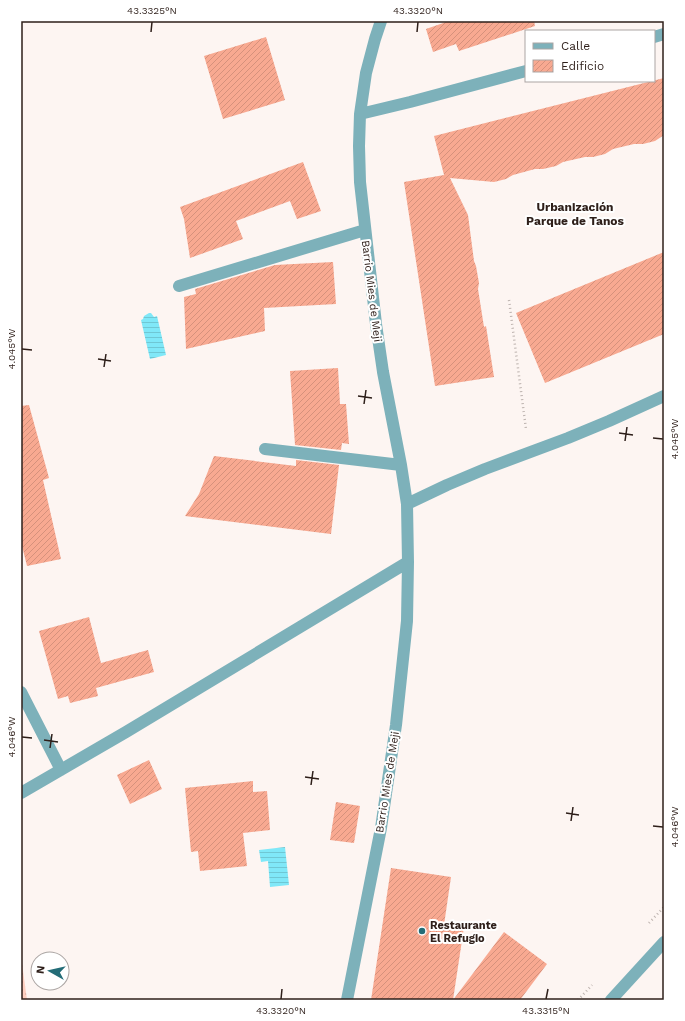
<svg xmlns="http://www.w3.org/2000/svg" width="685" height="1021" font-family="'Work Sans',sans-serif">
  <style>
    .park { fill: url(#park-dots) }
    .water { fill: url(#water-rules) }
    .building { fill: url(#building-hatch) }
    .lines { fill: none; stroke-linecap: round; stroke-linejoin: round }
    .path { stroke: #bdb3af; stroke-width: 2.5; stroke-dasharray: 1 3; stroke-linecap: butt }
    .minor { stroke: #7db1ba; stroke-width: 12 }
    .ticks { fill: none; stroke: #2e1f1a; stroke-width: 1.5 }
    .poi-dot { fill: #236c77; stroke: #fff; stroke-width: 1.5 }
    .labels { text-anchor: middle; stroke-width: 4; stroke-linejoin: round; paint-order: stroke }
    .street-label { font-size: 11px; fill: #2e1f1a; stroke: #fff }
    .poi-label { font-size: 11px; font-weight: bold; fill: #2e1f1a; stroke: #fff; text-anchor: start }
    .neighbourhood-label { font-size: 12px; font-weight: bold; fill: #2e1f1a; stroke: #fff }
    .neatline { fill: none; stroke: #2e1f1a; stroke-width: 1.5 }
    .ticks-label { font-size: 10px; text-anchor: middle; fill: #2e1f1a }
  </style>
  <defs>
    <pattern id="park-dots" width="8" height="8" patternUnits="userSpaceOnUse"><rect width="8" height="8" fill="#fdcec0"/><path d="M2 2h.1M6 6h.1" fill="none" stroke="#d9b0a4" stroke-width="1.8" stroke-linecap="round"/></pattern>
    <pattern id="water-rules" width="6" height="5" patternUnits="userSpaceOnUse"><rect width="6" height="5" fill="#80e8f8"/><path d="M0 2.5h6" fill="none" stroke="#6fc7d4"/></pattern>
    <pattern id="building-hatch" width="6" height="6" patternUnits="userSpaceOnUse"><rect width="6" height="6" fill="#f8a991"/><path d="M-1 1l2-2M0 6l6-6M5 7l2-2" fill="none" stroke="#d5917c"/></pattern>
  </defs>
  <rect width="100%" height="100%" fill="#fdf5f2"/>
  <path class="park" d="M 21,956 L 27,1000 L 21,1000 Z"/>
  <path class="water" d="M 149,313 L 151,313 L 154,317 L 157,316 L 166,355 L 150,359 L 141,320 L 143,319 L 144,316 Z
    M 285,847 L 289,885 L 270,887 L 268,861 L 261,862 L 259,850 Z"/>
  <path class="building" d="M 449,21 L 534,21 L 535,26 L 459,51 L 456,44 L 433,52 L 426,29 Z
    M 266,37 L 285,100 L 223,119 L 204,56 Z
    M 664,78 L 664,135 L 655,141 L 643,144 L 634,144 L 613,149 L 605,154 L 593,157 L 585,157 L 563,162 L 556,166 L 543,169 L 535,169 L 513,175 L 506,179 L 494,182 L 450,178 L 468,215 L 474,261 L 476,266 L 479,283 L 478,289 L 484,327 L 486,326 L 494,377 L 435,386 L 404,182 L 444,175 L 434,136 Z
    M 303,162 L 321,211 L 297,219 L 290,201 L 236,221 L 243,239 L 190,258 L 184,219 L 180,207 Z
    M 664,252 L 664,334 L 545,383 L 516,313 Z
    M 333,262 L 336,304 L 264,308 L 265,331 L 186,349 L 184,297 L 196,294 L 195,289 L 275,265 Z
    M 338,368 L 340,404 L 346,404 L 349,444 L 342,443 L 341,450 L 295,445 L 290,371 Z
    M 29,405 L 49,478 L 43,480 L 61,559 L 27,566 L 21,542 L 21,406 Z
    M 214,456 L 296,466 L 296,460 L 339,465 L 331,534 L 185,516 L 199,494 Z
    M 89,617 L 101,663 L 148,650 L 154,672 L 96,688 L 98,696 L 70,703 L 68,696 L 58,699 L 39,631 Z
    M 149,760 L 162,789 L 130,804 L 117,775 Z
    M 253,781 L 253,792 L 267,791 L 270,830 L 243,833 L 247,866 L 200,871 L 198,851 L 191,852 L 185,788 Z
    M 336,802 L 360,806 L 354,843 L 330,840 Z
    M 391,868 L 451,877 L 444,925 L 464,927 L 453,1000 L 504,932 L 547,964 L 520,1000 L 371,1000 Z"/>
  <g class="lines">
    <path class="path" d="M 509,300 L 526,429
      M 649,923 L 664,907
      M 578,1000 L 592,985"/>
    <path class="minor" d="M 654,37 L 664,34
      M 360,114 L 410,102 L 526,71
      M 179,286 L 365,230
      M 265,449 L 401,465
      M 407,504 L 447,485 L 485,469 L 568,438 L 609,421 L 664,396
      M 21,692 L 61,770
      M 21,793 L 126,732 L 408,562
      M 347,1000 L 381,828 L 396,725 L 407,621 L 408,562 L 407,504 L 401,465 L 383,372 L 376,324 L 360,182 L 359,146 L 360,114 L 366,73 L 375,39 L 381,21
      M 611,1000 L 664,942"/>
  </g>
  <path class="ticks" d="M 151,32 L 152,22M 417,32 L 418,22M 22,349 L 32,350M 98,359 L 111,361M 104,367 L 106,354M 358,396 L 372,398M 364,404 L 366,390M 619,433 L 633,435M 653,438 L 663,439M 625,441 L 627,427M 22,737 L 32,738M 44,740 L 58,742M 50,748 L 52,734M 305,777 L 319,779M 311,785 L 313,771M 566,813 L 579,815M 571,821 L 573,807M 653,826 L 663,827M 281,999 L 282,989M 546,999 L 548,989"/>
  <circle class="poi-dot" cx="422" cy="931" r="4"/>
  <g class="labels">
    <g class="street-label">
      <text transform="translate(372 291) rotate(83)" y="4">Barrio Mies de Meji</text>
      <text transform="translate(387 782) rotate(-81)" y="4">Barrio Mies de Meji</text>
    </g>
    <g class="poi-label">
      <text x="430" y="929">Restaurante<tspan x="430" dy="13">El Refugio</tspan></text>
    </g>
    <g class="neighbourhood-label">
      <text x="575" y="211">Urbanización<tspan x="575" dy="14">Parque de Tanos</tspan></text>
    </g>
  </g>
  <rect width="685" height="1021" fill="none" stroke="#ffffff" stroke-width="44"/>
  <rect x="525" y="30" width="130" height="52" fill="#ffffff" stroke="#aba5a3"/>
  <rect x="533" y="43" width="20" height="6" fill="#7db1ba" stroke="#aba5a3"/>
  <text x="561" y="50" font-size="12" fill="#2e1f1a">Calle</text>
  <rect x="533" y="60" width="20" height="12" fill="url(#building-hatch)" stroke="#aba5a3"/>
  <text x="561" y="70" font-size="12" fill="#2e1f1a">Edificio</text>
  <g transform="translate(50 971) rotate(278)"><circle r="19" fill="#ffffff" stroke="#aba5a3"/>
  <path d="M0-3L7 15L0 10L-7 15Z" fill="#236c77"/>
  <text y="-6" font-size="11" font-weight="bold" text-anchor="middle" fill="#2e1f1a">N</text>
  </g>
  <rect x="22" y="22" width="641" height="977" class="neatline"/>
  <g class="ticks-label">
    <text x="152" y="14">43.3325°N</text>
    <text x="418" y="14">43.3320°N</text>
    <text transform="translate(11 349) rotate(-90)" y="4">4.045°W</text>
    <text transform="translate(674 439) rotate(-90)" y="4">4.045°W</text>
    <text transform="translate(11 737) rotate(-90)" y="4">4.046°W</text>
    <text transform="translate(674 827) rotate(-90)" y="4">4.046°W</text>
    <text x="281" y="1014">43.3320°N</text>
    <text x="546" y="1014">43.3315°N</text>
  </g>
</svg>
